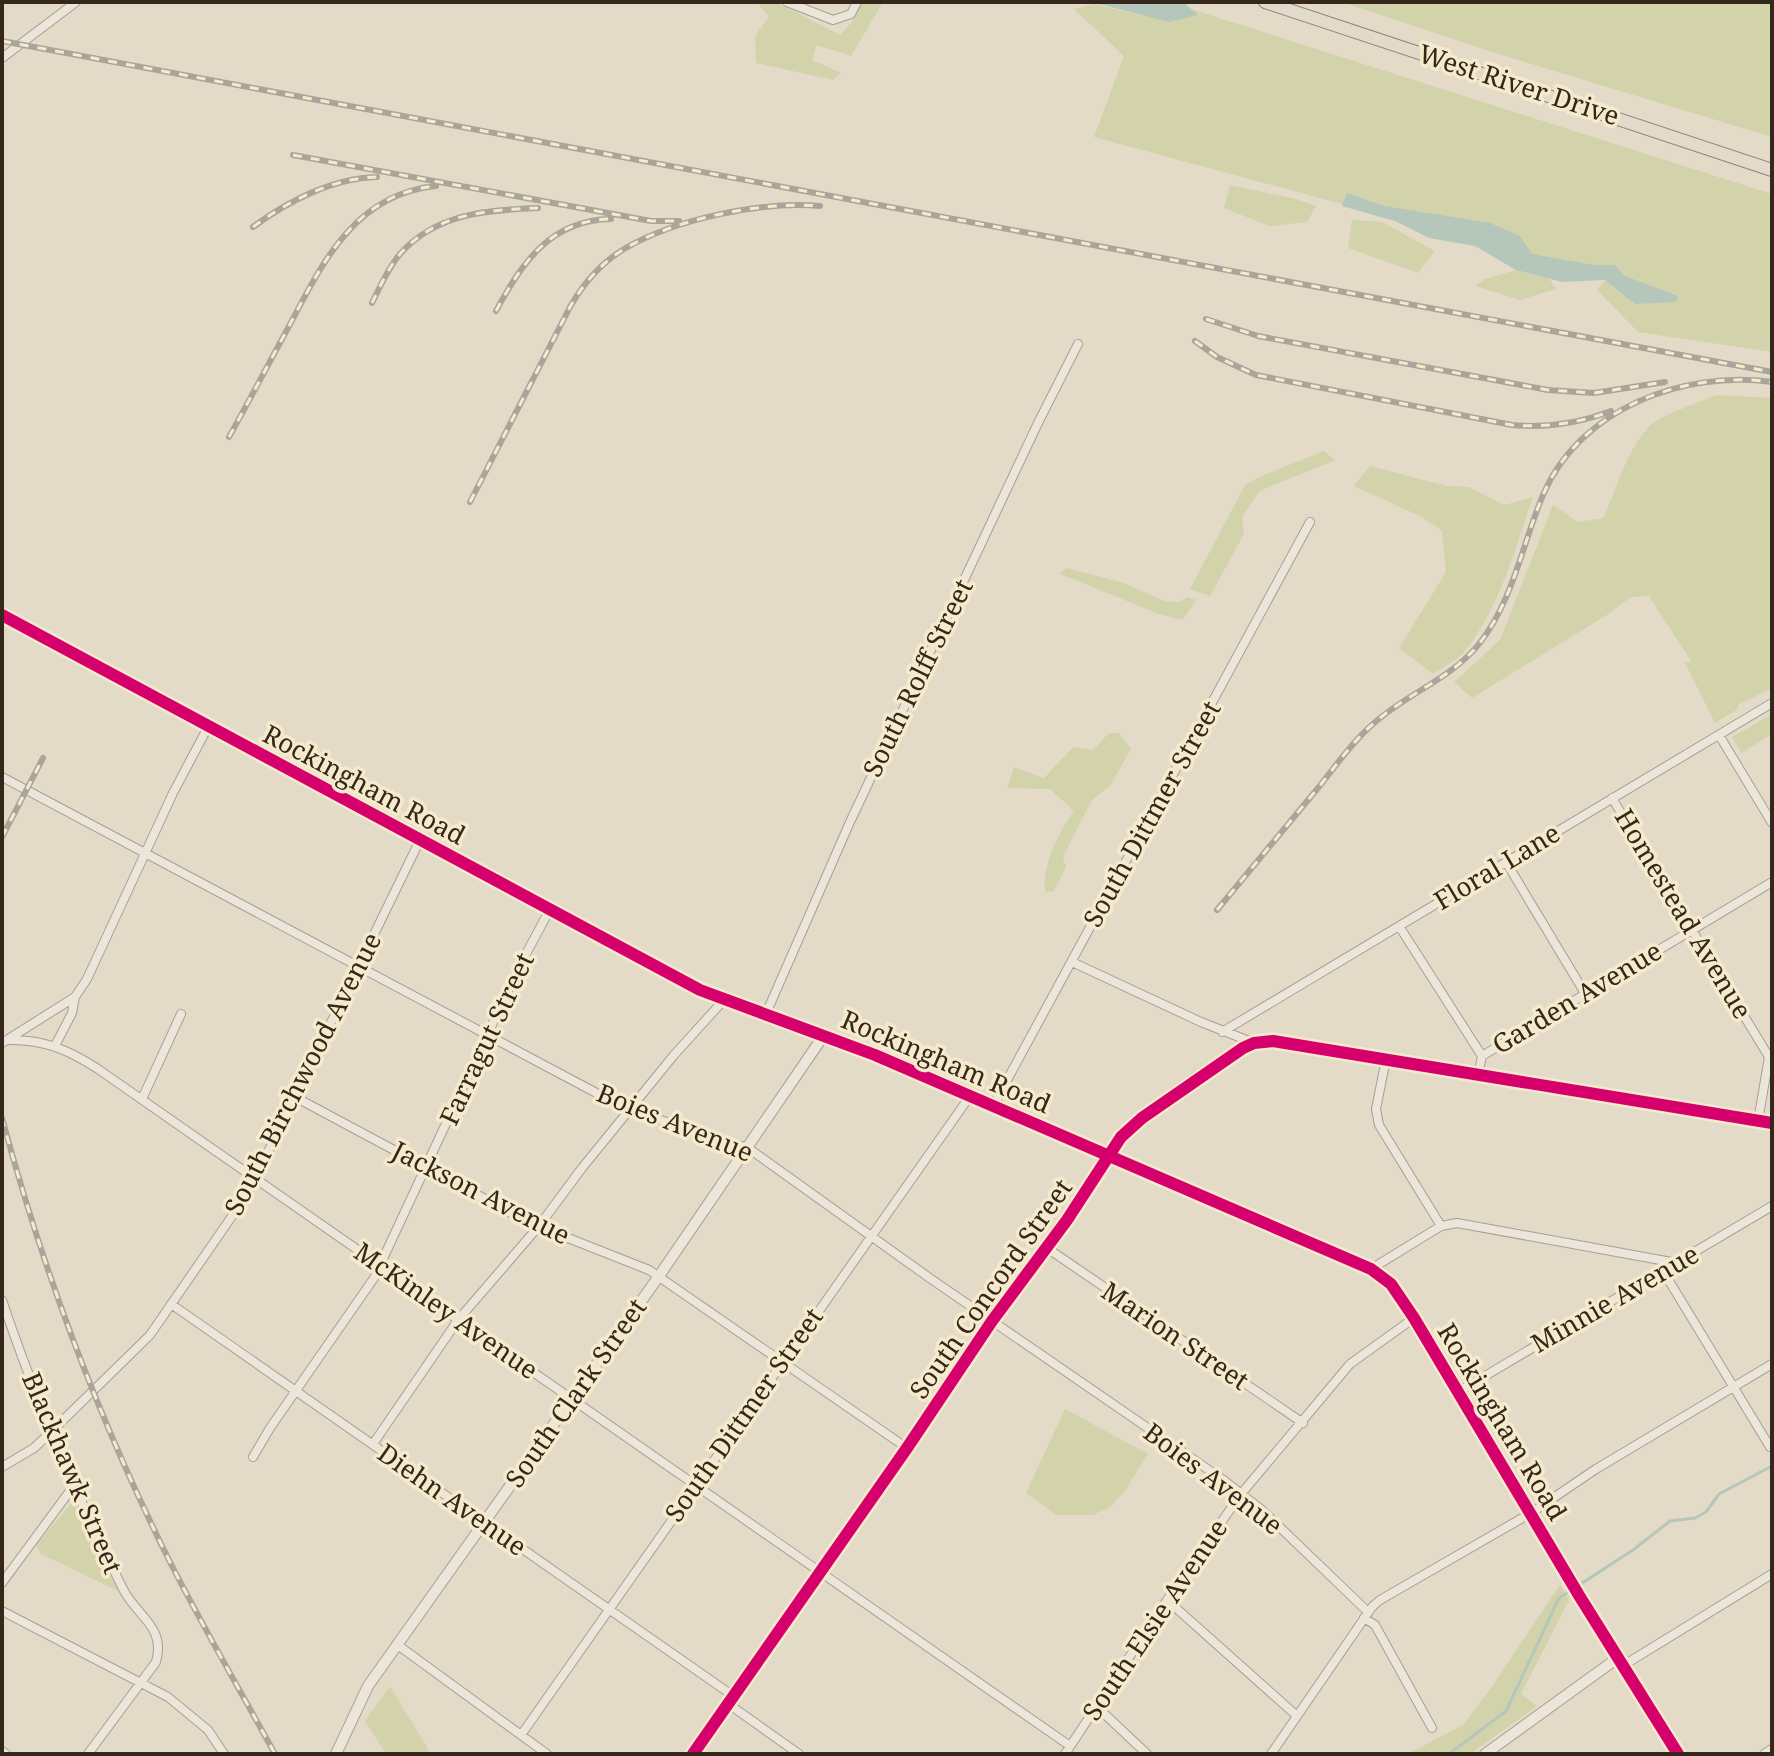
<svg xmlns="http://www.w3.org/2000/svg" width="1774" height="1756" font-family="'Noto Serif',serif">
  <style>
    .green { fill: #d2d3aa }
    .water { fill: #b5c7bb }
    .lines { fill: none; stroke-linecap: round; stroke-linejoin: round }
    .stream { stroke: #b5c7bb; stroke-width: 3 }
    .minor-casing { stroke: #a79f92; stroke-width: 10 }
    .tertiary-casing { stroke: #a79f92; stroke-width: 12 }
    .primary-casing { stroke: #8d8579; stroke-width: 14 }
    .minor { stroke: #ebe5da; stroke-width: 8 }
    .tertiary { stroke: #ebe5da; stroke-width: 10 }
    .primary { stroke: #e2dbcb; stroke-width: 12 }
    .rail-casing { stroke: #aaa59b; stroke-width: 6 }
    .rail { stroke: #f6eacc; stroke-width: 3; stroke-dasharray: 9; stroke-linecap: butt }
    .cycleway-casing { stroke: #f6eacc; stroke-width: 17 }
    .cycleway { stroke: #d6006c; stroke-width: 12 }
    .labels { text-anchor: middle; stroke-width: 7; stroke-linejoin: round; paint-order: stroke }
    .street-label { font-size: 26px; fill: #35271b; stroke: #f6eacc }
  </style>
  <rect width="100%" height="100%" fill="#e3dbc8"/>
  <path class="green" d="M 757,2 L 776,2 L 840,35 L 851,23 L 863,2 L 883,2 L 851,56 L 817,45 L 812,60 L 841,73 L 833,80 L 756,63 L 755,36 L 769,17 Z
    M 1169,2 L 1772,194 L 1772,352 L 1638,332 L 1597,290 L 1605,280 L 1676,302 L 1678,295 L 1094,137 L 1124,56 L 1074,9 L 1094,4 L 1139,15 Z
    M 1342,2 L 1772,2 L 1772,137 L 1495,53 Z
    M 1230,185 L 1296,199 L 1316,206 L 1307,222 L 1269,226 L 1224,208 Z
    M 1352,220 L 1382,222 L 1435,251 L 1418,273 L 1348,248 Z
    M 1516,270 L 1549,278 L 1556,289 L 1520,300 L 1475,286 L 1485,279 Z
    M 1716,395 L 1772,398 L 1772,688 L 1738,705 L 1738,709 L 1715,723 L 1685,663 L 1691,661 L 1649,596 L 1631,597 L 1607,615 L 1472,698 L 1454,682 L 1500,640 L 1553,505 L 1578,522 L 1603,518 C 1617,489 1628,445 1652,424 C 1666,413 1698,403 1716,395 Z
    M 1324,451 L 1335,460 L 1260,491 L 1242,517 L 1244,534 L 1210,596 L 1190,589 L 1245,485 L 1259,477 Z
    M 1370,466 L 1447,486 L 1469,487 L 1504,505 L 1533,497 C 1515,549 1500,608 1464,652 C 1456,661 1443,667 1433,674 L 1399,648 L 1446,572 L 1442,531 L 1422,517 L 1354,486 Z
    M 1066,568 L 1124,583 L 1164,601 L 1179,602 L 1188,597 L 1196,600 L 1183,620 L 1159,614 L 1060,574 Z
    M 1772,714 L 1772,734 L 1741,753 L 1732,737 Z
    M 1109,733 L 1119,733 L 1131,749 L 1110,786 L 1092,800 L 1063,857 L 1066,867 L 1054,891 L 1045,893 C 1043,864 1057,834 1074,811 L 1050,789 L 1007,788 L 1014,767 L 1044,778 L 1073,747 L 1093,750 Z
    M 1065,1409 L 1148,1454 L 1124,1492 L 1110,1507 L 1093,1515 L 1056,1515 L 1026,1493 Z
    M 75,1499 L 118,1591 L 41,1554 L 36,1545 Z
    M 1560,1585 L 1569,1600 L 1521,1694 L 1537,1706 L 1470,1754 L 1408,1754 L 1463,1725 L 1491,1688 Z
    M 390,1686 L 431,1754 L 386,1754 L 365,1721 Z"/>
  <path class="water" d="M 1091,2 L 1183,2 L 1198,15 L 1169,22 Z
    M 1347,193 L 1384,206 L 1490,223 L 1520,236 L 1532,254 L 1593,265 L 1615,265 L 1625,276 L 1678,296 L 1676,302 L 1635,304 L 1605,280 L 1562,282 L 1516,270 L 1475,246 L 1429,238 L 1395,221 L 1342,206 Z"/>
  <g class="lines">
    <path class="stream" d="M 1449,1754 L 1506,1711 L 1559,1598 L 1633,1550 L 1670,1521 L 1695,1518 L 1706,1512 L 1719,1494 L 1772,1466"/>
    <defs>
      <path id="minor" d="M 787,2 L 833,20 L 851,14 L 857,2
        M 2,58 L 76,2
        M 1719,735 L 1772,823
        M 2,777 L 604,1097 L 642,1114 L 748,1148 L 931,1279 L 1222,1479 L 1263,1511 L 1368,1612
        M 1612,798 L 1769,1057 L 1758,1121
        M 1506,862 L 1586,995
        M 1399,926 L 1482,1056
        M 1072,962 L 1201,1022 L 1254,1043
        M 765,1016 L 850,822 L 1038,423 L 1078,344
        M 1222,1032 L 1772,703
        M 8,1040 C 43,1039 69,1050 98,1069 L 1070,1746
        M 2,1043 L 75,997 L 87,979 L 173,793 L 209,725
        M 55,1046 L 72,1013 L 75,997
        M 1386,1059 L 1376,1109 L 1379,1125 L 1441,1226
        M 1478,1076 L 1482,1056 L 1772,882
        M 295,1097 L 530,1223 L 649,1270 L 907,1448
        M 142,1099 L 181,1014
        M 993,1106 L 1310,522
        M 1047,1248 L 1303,1423
        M 1371,1269 L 1441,1226 L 1457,1223 L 1677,1263
        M 1663,1271 L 1770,1447
        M 2,1300 C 35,1398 77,1496 123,1589 C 137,1617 166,1626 156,1662 L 88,1754
        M 171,1304 L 732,1695
        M 1458,1392 L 1772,1206
        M 373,1444 L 458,1320 L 539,1226 L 582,1168 L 674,1055 L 723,1001
        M 253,1457 L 270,1428 L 374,1278 L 518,969 L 550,909
        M 2,1467 L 34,1448 L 52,1431 L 150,1335 L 248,1193 L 420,840
        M 2,1583 L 75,1484
        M 1167,1600 L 1297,1716
        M 2,1611 L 168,1697 L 208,1730 L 224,1754
        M 1364,1618 L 1375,1625 L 1432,1728
        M 399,1646 L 547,1754
        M 1624,1665 L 1772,1574
        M 727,1703 L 799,1754
        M 1096,1706 L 1147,1754
        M 521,1735 L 970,1096
        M 2,1751 L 6,1754
        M 693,1754 L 1110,1155
        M 1065,1754 L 1167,1600 L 1241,1494 L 1350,1364 L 1414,1318
        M 1271,1754 L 1372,1607 L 1380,1600 L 1531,1513 L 1596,1469 L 1772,1364
        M 1764,1754 L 1772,1749"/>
      <path id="tertiary" d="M 2,615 L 700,990 L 875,1055 L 1371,1269 L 1391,1284 L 1414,1318 L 1580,1597 L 1678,1754
        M 1110,1155 C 1114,1147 1118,1140 1124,1134 C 1147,1111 1234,1046 1264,1041 L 1772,1123
        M 336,1754 L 368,1686 L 659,1276 L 824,1035
        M 1485,1754 L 1619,1657"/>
      <path id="primary" d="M 1265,2 L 1772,170"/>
    </defs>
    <use href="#minor" class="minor-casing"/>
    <use href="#tertiary" class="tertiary-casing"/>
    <use href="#primary" class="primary-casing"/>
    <use href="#minor" class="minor"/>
    <use href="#tertiary" class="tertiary"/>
    <use href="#primary" class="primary"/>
    <defs>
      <path id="rail" d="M 2,41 L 1772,372
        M 293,155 L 651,221 L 679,221
        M 253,227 C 288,201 333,178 377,177
        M 372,303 C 380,287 388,268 400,254 C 436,213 488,210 538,208
        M 496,311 C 522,263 550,220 611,219
        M 1206,319 L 1258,336 L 1548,390 L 1594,393 L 1665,382
        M 1195,341 L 1217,357 L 1256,375 L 1512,425 C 1545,428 1580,423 1611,411
        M 229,437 C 249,401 268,365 288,328 C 322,264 354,194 436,186
        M 470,502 L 570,307 C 583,284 601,263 624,249 C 675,219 761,201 820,206
        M 2,837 L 43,758
        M 1217,910 C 1251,869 1284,829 1318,788 C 1335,767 1352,742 1373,724 C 1406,694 1451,679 1479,644 C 1513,601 1522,545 1543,495 C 1580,408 1684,370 1772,382
        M 2,1118 C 43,1271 99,1420 170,1562 C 203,1627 240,1690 275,1754"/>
    </defs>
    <use href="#rail" class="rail-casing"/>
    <use href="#rail" class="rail"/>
    <defs>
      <path id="cycleway" d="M 2,615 L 700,990 L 875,1055 L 1371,1269 L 1391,1284 L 1414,1318 L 1580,1597 L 1678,1754
        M 693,1754 L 907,1448 L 992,1321 L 1067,1220 L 1121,1137 L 1142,1118 L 1243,1048 L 1254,1043 L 1273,1041 L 1772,1123"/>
    </defs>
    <use href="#cycleway" class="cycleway-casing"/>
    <use href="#cycleway" class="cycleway"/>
  </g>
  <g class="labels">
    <g class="street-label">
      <text transform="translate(1519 85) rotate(18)" y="9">West River Drive</text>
      <text transform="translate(918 678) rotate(-64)" y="9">South Rolff Street</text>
      <text transform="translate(364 785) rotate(28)" y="9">Rockingham Road</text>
      <text transform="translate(1152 814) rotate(-61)" y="9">South Dittmer Street</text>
      <text transform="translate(1497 867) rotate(-31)" y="9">Floral Lane</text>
      <text transform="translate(1683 914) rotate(59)" y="9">Homestead Avenue</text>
      <text transform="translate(1577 998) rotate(-31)" y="9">Garden Avenue</text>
      <text transform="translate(487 1039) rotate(-65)" y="9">Farragut Street</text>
      <text transform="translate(946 1062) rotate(23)" y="9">Rockingham Road</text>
      <text transform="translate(303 1074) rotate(-63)" y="9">South Birchwood Avenue</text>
      <text transform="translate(675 1123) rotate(22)" y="9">Boies Avenue</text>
      <text transform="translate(481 1193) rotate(27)" y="9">Jackson Avenue</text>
      <text transform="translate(991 1289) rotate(-55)" y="9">South Concord Street</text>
      <text transform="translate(1615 1299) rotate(-30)" y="9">Minnie Avenue</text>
      <text transform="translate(446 1311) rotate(35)" y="9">McKinley Avenue</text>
      <text transform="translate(1175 1336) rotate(34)" y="9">Marion Street</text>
      <text transform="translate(576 1393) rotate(-55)" y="9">South Clark Street</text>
      <text transform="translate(744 1415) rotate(-55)" y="9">South Dittmer Street</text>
      <text transform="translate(1502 1422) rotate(59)" y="9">Rockingham Road</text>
      <text transform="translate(72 1473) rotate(67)" y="9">Blackhawk Street</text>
      <text transform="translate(1213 1479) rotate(37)" y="9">Boies Avenue</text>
      <text transform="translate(452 1500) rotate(35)" y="9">Diehn Avenue</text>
      <text transform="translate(1155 1620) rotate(-56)" y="9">South Elsie Avenue</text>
    </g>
  </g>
  <rect width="1774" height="1756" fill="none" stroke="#35271b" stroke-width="8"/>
</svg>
